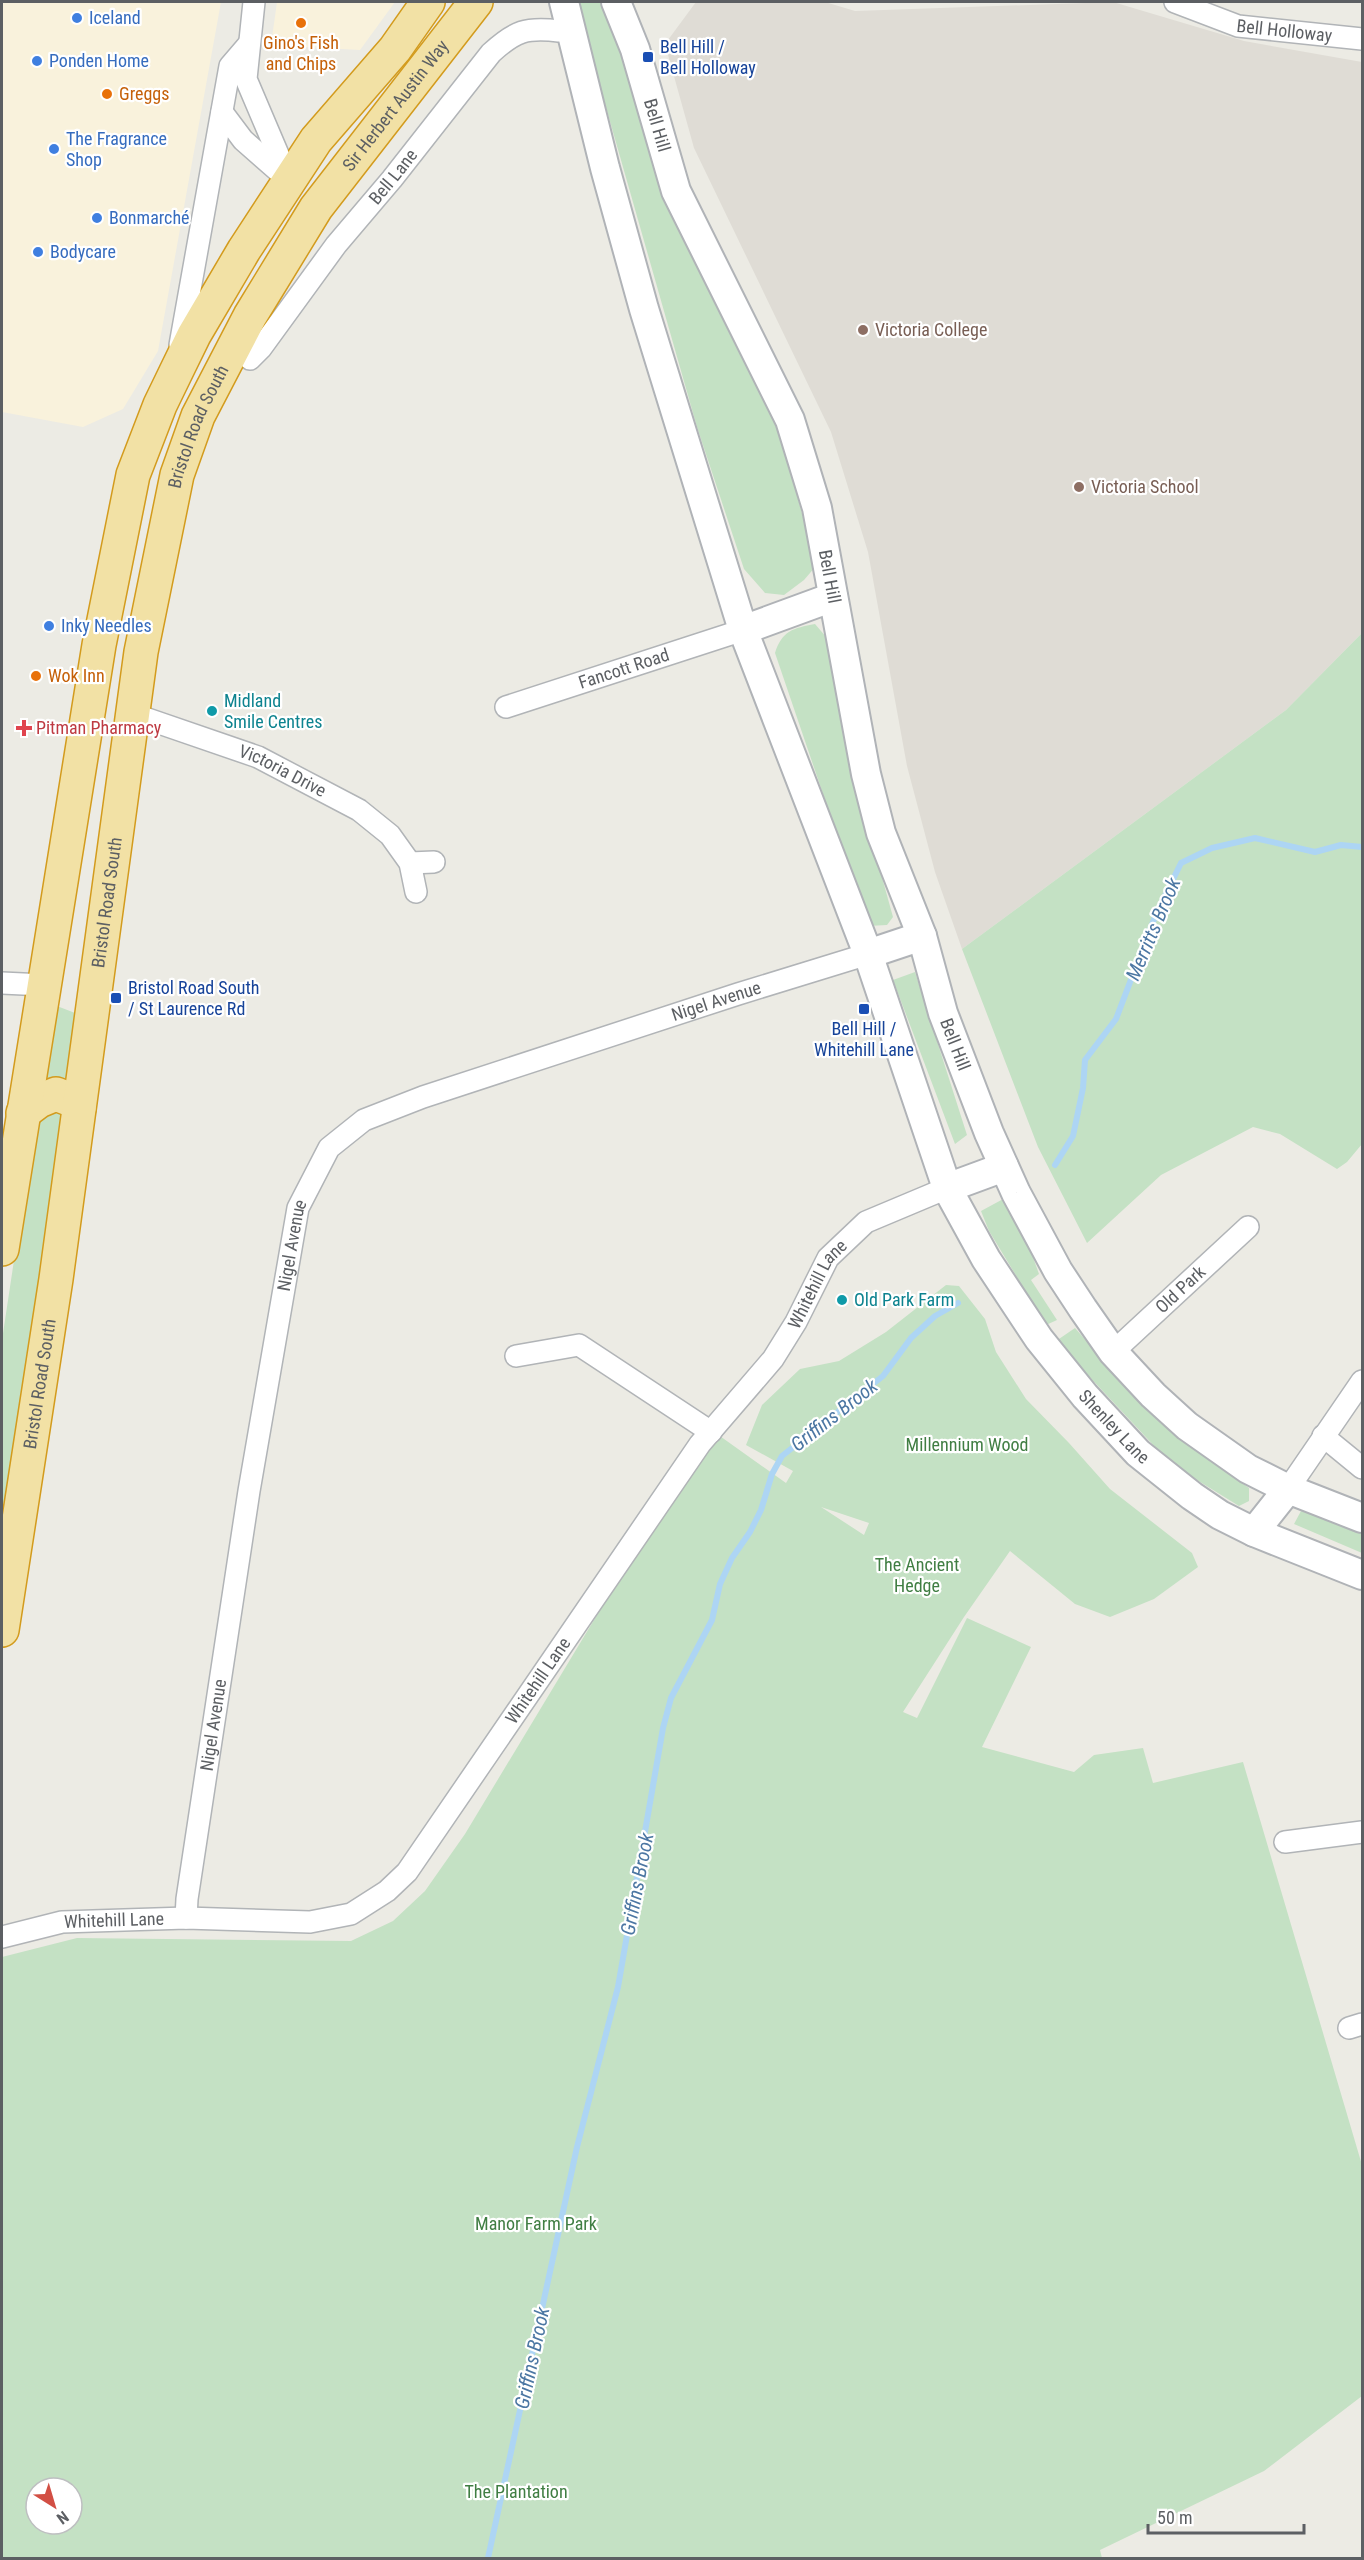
<svg xmlns="http://www.w3.org/2000/svg" width="1364" height="2560" font-family="'Roboto Condensed',sans-serif">
  <style>
    .commercial { fill: #f9f2dc }
    .education { fill: #dfdcd5 }
    .green { fill: #c4e1c4; fill-rule: evenodd }
    .lines { fill: none; stroke-linecap: round; stroke-linejoin: round }
    .stream { stroke: #add5f4; stroke-width: 6 }
    .minor-casing { stroke: #b1b4b7; stroke-width: 24 }
    .secondary-casing { stroke: #b0b3b7; stroke-width: 32 }
    .trunk-casing { stroke: #d39b1d; stroke-width: 36 }
    .minor { stroke: #fff; stroke-width: 21 }
    .secondary { stroke: #fff; stroke-width: 28 }
    .trunk { stroke: #f2e1a5; stroke-width: 33 }
    .shop-dot { fill: #3f7fe0; stroke: #fff; stroke-width: 2 }
    .food-dot { fill: #e8710a; stroke: #fff; stroke-width: 2 }
    .transit-dot { fill: #1a4fb4; stroke: #fff; stroke-width: 2 }
    .education-dot { fill: #8d6e63; stroke: #fff; stroke-width: 2 }
    .culture-dot { fill: #0f9aa8; stroke: #fff; stroke-width: 2 }
    .health-dot { fill: #e0444e; stroke: #fff; stroke-width: 2 }
    .labels { text-anchor: middle; stroke-width: 4.5; stroke-linejoin: round; paint-order: stroke }
    .shop-label { font-size: 18px; fill: #366cbe; stroke: #fff; text-anchor: start }
    .street-label { font-size: 18px; fill: #5c5f63; stroke: #fff }
    .food-label { font-size: 18px; fill: #c56008; stroke: #fff; text-anchor: start }
    .transit-label { font-size: 18px; fill: #164399; stroke: #fff; text-anchor: start }
    .education-label { font-size: 18px; fill: #785e54; stroke: #fff; text-anchor: start }
    .culture-label { font-size: 18px; fill: #0d838f; stroke: #fff; text-anchor: start }
    .health-label { font-size: 18px; fill: #be3a42; stroke: #fff; text-anchor: start }
    .park-label { font-size: 18px; fill: #407e43; stroke: #fff }
    .water-label { font-size: 20px; font-style: italic; fill: #4c77a3; stroke: #fff }
  </style>
  <rect width="100%" height="100%" fill="#ecebe4"/>
  <path class="commercial" d="M 2,2 L 221,2 L 158,351 L 123,409 L 83,427 L 2,412 Z
    M 277,2 L 395,2 L 360,50 L 271,45 Z"/>
  <path class="education" d="M 696,2 L 825,2 L 855,11 L 1113,2 L 1244,41 L 1362,62 L 1362,633 L 1286,710 L 962,949 L 935,872 L 907,766 L 868,552 L 831,432 L 694,148 L 665,44 Z"/>
  <path class="green" d="M 576,2 L 606,2 L 777,420 L 816,566 L 804,580 L 784,595 L 765,593 L 744,569 L 697,427 Z
    M 815,624 L 827,638 L 863,809 L 893,917 L 887,925 L 868,926 L 775,653 C 782,631 793,628 815,624 Z
    M 1362,633 L 1362,1144 L 1347,1162 L 1337,1169 L 1280,1134 L 1253,1127 L 1161,1175 L 1087,1243 L 1038,1147 L 962,949 L 1286,710 Z
    M 915,972 L 967,1135 L 955,1144 L 893,980 Z
    M 49,1003 L 83,1016 L 72,1089 L 37,1085 Z
    M 62,1109 L 70,1126 L 2,1551 L 2,1340 L 35,1121 L 40,1112 Z
    M 1005,1198 L 1030,1249 L 1039,1274 L 1031,1280 L 1057,1320 L 1046,1325 L 989,1231 L 981,1211 Z
    M 946,1285 L 959,1286 L 985,1319 L 996,1352 L 1026,1399 L 1069,1443 L 1110,1489 L 1192,1553 L 1198,1567 L 1154,1599 L 1110,1617 L 1075,1604 L 1010,1551 L 964,1617 L 903,1712 L 917,1718 L 967,1618 L 1031,1647 L 982,1747 L 1074,1772 L 1094,1755 L 1143,1748 L 1153,1783 L 1243,1762 L 1362,2165 L 1362,2396 L 1264,2471 L 1100,2550 L 1102,2558 L 2,2558 L 2,1957 L 77,1938 L 351,1941 L 393,1921 L 425,1891 L 465,1834 L 700,1444 L 717,1434 L 786,1483 L 793,1471 L 746,1445 L 762,1405 L 800,1369 L 839,1361 L 886,1332 ZM 821,1507 L 869,1523 L 864,1535 ZM 36,2488 L 72,2488 L 72,2524 L 36,2524 Z
    M 1075,1328 L 1117,1376 L 1175,1436 L 1249,1488 L 1249,1501 L 1239,1506 L 1171,1464 L 1056,1341 Z
    M 1301,1511 L 1362,1530 L 1362,1553 L 1294,1524 Z"/>
  <g class="lines">
    <path class="stream" d="M 1055,1165 L 1073,1136 L 1083,1088 L 1085,1060 L 1116,1019 L 1156,914 L 1181,863 L 1212,848 L 1255,838 L 1315,852 L 1341,845 L 1362,847
      M 488,2558 L 577,2147 L 618,1987 L 663,1728 L 671,1698 L 712,1620 L 720,1584 L 732,1558 L 750,1532 L 761,1510 L 772,1474 L 782,1456 L 883,1376 L 911,1338 L 935,1316 L 958,1303"/>
    <defs>
      <g id="minor">
        <path d="M 254,2 L 246,79 L 289,180"/>
        <path id="s1" d="M 1175,2 L 1238,26 L 1362,39"/>
        <path d="M 222,112 L 243,140 L 284,176"/>
        <path d="M 180,345 L 230,66 L 248,45"/>
        <path id="s2" d="M 250,359 L 261,348 L 336,245 L 392,179 L 491,53 C 515,31 526,27 559,31"/>
        <path id="s3" d="M 506,707 L 743,630"/>
        <path id="s4" d="M 133,714 L 258,757 L 359,810 L 390,835 L 410,863 L 416,892"/>
        <path d="M 410,863 L 434,862"/>
        <path d="M 2,983 L 44,985"/>
        <path id="s5" d="M 1113,1352 L 1248,1227"/>
        <path d="M 516,1356 L 579,1345 L 711,1432"/>
        <path d="M 1323,1436 L 1362,1468"/>
        <path d="M 1288,1489 L 1362,1381"/>
        <path d="M 1285,1842 L 1362,1832"/>
        <path id="s6" d="M 186,1918 L 187,1899 L 249,1491 L 298,1208 L 329,1148 L 364,1120 L 423,1097 L 738,994 L 868,954"/>
        <path id="s7" d="M 2,1937 L 62,1922 L 186,1918 L 310,1922 L 351,1914 L 387,1891 L 407,1872 L 700,1444 L 773,1359 L 796,1322 L 828,1258 L 866,1222 L 947,1188"/>
        <path d="M 1349,2028 L 1362,2024"/>
      </g>
      <g id="secondary">
        <path id="s8" d="M 564,2 L 605,168 L 644,309 L 743,630 L 868,954 L 947,1188 L 986,1259 L 1039,1339 L 1085,1396 L 1138,1453 L 1192,1496 L 1220,1515 L 1254,1532 L 1362,1575"/>
        <path id="s9" d="M 616,2 L 635,49 L 676,191 L 790,420 L 817,508 L 866,774 L 881,833 L 922,936 L 943,1013 L 989,1133 L 1016,1193 L 1058,1271 L 1083,1309 L 1113,1352 L 1153,1395 L 1187,1426 L 1248,1469 L 1288,1489 L 1362,1518"/>
        <path d="M 743,630 L 833,597"/>
        <path d="M 868,954 L 922,936"/>
        <path d="M 947,1188 L 1004,1167"/>
        <path d="M 1254,1532 L 1288,1489"/>
      </g>
      <g id="trunk">
        <path d="M 23,1113 L 39,1101 L 56,1094 L 74,1101 L 79,1108"/>
        <path d="M 2,1249 L 99,645 L 133,475 L 160,405 L 175,374 L 194,335 L 244,250 L 316,140 L 395,49 L 428,2"/>
        <path id="s10" d="M 2,1630 L 56,1279 L 141,652 L 177,475 L 198,416 L 250,316 L 316,208 L 476,2"/>
      </g>
    </defs>
    <use href="#minor" class="minor-casing"/>
    <use href="#secondary" class="secondary-casing"/>
    <use href="#trunk" class="trunk-casing"/>
    <use href="#minor" class="minor"/>
    <use href="#secondary" class="secondary"/>
    <use href="#trunk" class="trunk"/>
  </g>
  <g class="shop-dot">
    <circle cx="77" cy="18" r="6"/>
    <circle cx="37" cy="61" r="6"/>
    <circle cx="54" cy="149" r="6"/>
    <circle cx="97" cy="218" r="6"/>
    <circle cx="38" cy="252" r="6"/>
    <circle cx="49" cy="626" r="6"/>
  </g>
  <g class="food-dot">
    <circle cx="301" cy="23" r="6"/>
    <circle cx="107" cy="94" r="6"/>
    <circle cx="36" cy="676" r="6"/>
  </g>
  <g class="transit-dot">
    <rect x="642" y="51" width="12" height="12" rx="3"/>
    <rect x="110" y="992" width="12" height="12" rx="3"/>
    <rect x="858" y="1003" width="12" height="12" rx="3"/>
  </g>
  <g class="education-dot">
    <circle cx="863" cy="330" r="6"/>
    <circle cx="1079" cy="487" r="6"/>
  </g>
  <g class="culture-dot">
    <circle cx="212" cy="711" r="6"/>
    <circle cx="842" cy="1300" r="6"/>
  </g>
  <path class="health-dot" d="M21 719h6v6h6v6h-6v6h-6v-6h-6v-6h6z"/>
  <g class="labels">
    <g class="shop-label">
      <text x="89" y="24">Iceland</text>
      <text x="49" y="67">Ponden Home</text>
      <text x="66" y="145">The Fragrance<tspan x="66" dy="21">Shop</tspan></text>
      <text x="109" y="224">Bonmarché</text>
      <text x="50" y="258">Bodycare</text>
      <text x="61" y="632">Inky Needles</text>
    </g>
    <g class="street-label">
      <text dy="6" stroke="none"><textPath href="#s1" startOffset="114">Bell Holloway</textPath></text>
      <text dy="6" stroke="none"><textPath href="#s10" startOffset="1600">Sir Herbert Austin Way</textPath></text>
      <text dy="6" stroke="none"><textPath href="#s9" startOffset="130">Bell Hill</textPath></text>
      <text dy="6" stroke="none"><textPath href="#s2" startOffset="232">Bell Lane</textPath></text>
      <text dy="6" stroke="none"><textPath href="#s10" startOffset="1221">Bristol Road South</textPath></text>
      <text dy="6" stroke="none"><textPath href="#s9" startOffset="616">Bell Hill</textPath></text>
      <text dy="6" stroke="none"><textPath href="#s3" startOffset="124">Fancott Road</textPath></text>
      <text dy="6" stroke="none"><textPath href="#s4" startOffset="160">Victoria Drive</textPath></text>
      <text dy="6" stroke="none"><textPath href="#s10" startOffset="735">Bristol Road South</textPath></text>
      <text dy="6" stroke="none"><textPath href="#s6" startOffset="1203">Nigel Avenue</textPath></text>
      <text dy="6" stroke="none"><textPath href="#s9" startOffset="1102">Bell Hill</textPath></text>
      <text dy="6" stroke="none"><textPath href="#s6" startOffset="681">Nigel Avenue</textPath></text>
      <text dy="6" stroke="none"><textPath href="#s7" startOffset="1140">Whitehill Lane</textPath></text>
      <text dy="6" stroke="none"><textPath href="#s5" startOffset="92">Old Park</textPath></text>
      <text dy="6" stroke="none"><textPath href="#s10" startOffset="249">Bristol Road South</textPath></text>
      <text dy="6" stroke="none"><textPath href="#s8" startOffset="1540">Shenley Lane</textPath></text>
      <text dy="6" stroke="none"><textPath href="#s7" startOffset="654">Whitehill Lane</textPath></text>
      <text dy="6" stroke="none"><textPath href="#s6" startOffset="195">Nigel Avenue</textPath></text>
      <text dy="6" stroke="none"><textPath href="#s7" startOffset="114">Whitehill Lane</textPath></text>
    </g>
    <g class="food-label">
      <text x="301" y="49" text-anchor="middle">Gino's Fish<tspan x="301" dy="21">and Chips</tspan></text>
      <text x="119" y="100">Greggs</text>
      <text x="48" y="682">Wok Inn</text>
    </g>
    <g class="transit-label">
      <text x="660" y="53">Bell Hill /<tspan x="660" dy="21">Bell Holloway</tspan></text>
      <text x="128" y="994">Bristol Road South<tspan x="128" dy="21">/ St Laurence Rd</tspan></text>
      <text x="864" y="1035" text-anchor="middle">Bell Hill /<tspan x="864" dy="21">Whitehill Lane</tspan></text>
    </g>
    <g class="education-label">
      <text x="875" y="336">Victoria College</text>
      <text x="1091" y="493">Victoria School</text>
    </g>
    <g class="culture-label">
      <text x="224" y="707">Midland<tspan x="224" dy="21">Smile Centres</tspan></text>
      <text x="854" y="1306">Old Park Farm</text>
    </g>
    <g class="health-label">
      <text x="36" y="734">Pitman Pharmacy</text>
    </g>
    <g class="park-label">
      <text x="967" y="1451">Millennium Wood</text>
      <text x="917" y="1571">The Ancient<tspan x="917" dy="21">Hedge</tspan></text>
      <text x="536" y="2230">Manor Farm Park</text>
      <text x="516" y="2498">The Plantation</text>
    </g>
    <g class="water-label">
      <text transform="translate(1153 929) rotate(-67)" y="7">Merritts Brook</text>
      <text transform="translate(834 1415) rotate(-38)" y="7">Griffins Brook</text>
      <text transform="translate(637 1884) rotate(-79)" y="7">Griffins Brook</text>
      <text transform="translate(532 2358) rotate(-78)" y="7">Griffins Brook</text>
    </g>
  </g>
  <rect width="1364" height="2560" fill="none" stroke="#5c5f63" stroke-width="6"/>
  <g transform="translate(54 2506) rotate(143)"><circle r="28" fill="#ffffff" stroke="#bebfc1" stroke-width="1.5"/>
  <path d="M0-4.5L10 22L0 15L-10 22Z" fill="#d24f44"/>
  <text y="-9" font-size="16" font-weight="bold" text-anchor="middle" fill="#5c5f63">N</text>
  </g>
  <path d="M1148 2524v9h156v-9" fill="none" stroke="#5c5f63" stroke-width="3"/>
  <text x="1157" y="2524" font-size="18" fill="#5c5f63" stroke="#ffffff" stroke-width="4.5" paint-order="stroke">50 m</text>
</svg>
